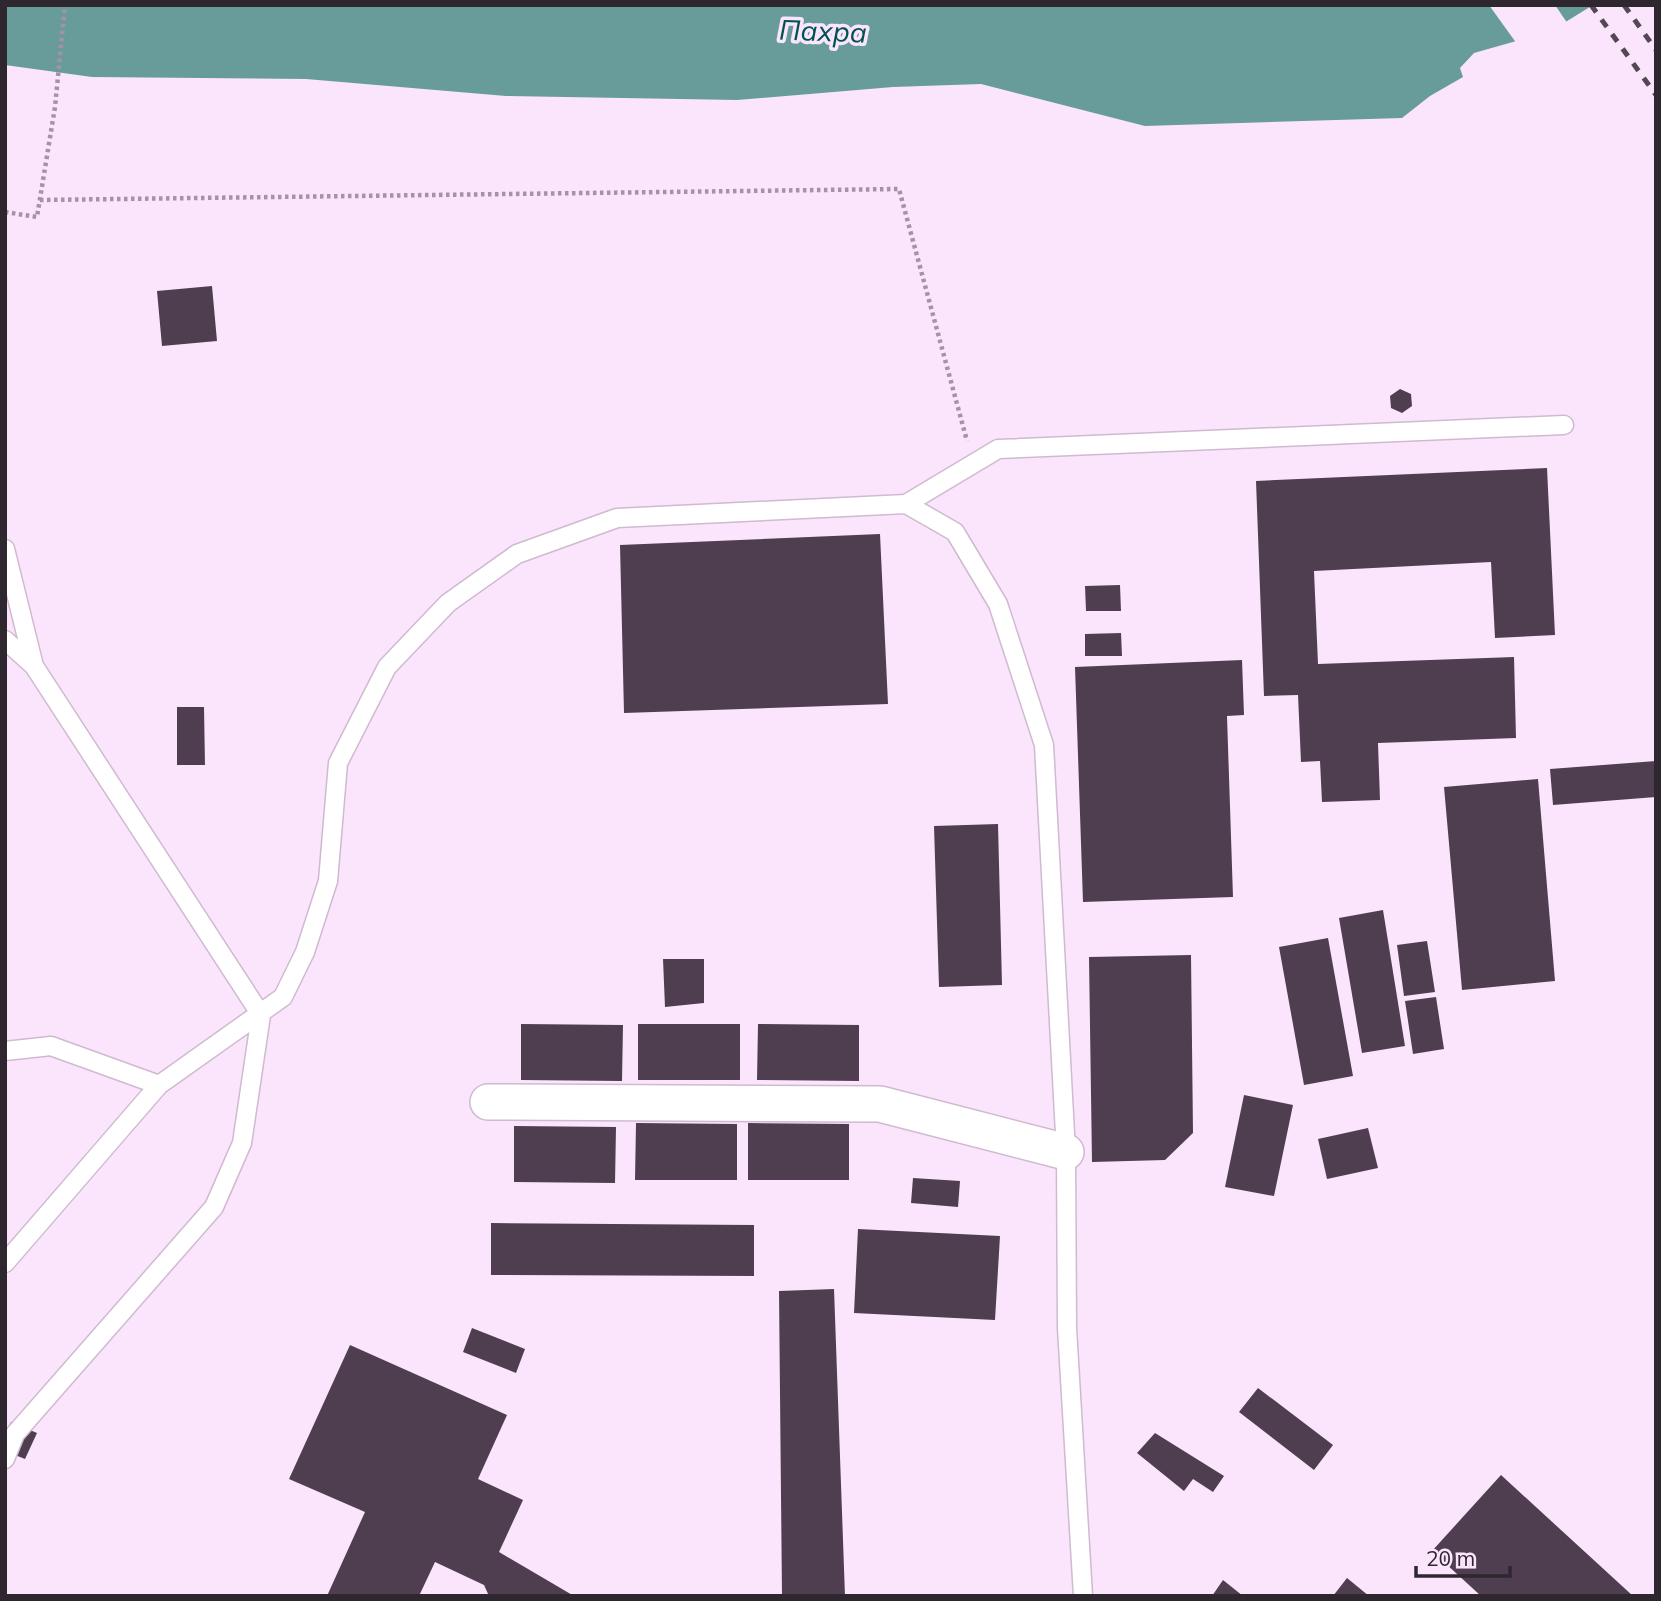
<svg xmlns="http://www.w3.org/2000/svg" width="1661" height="1601" font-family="Mulish,sans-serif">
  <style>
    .water { fill: #689c9b }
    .pier { fill: #fbe5fc }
    .building { fill: #4f3e50 }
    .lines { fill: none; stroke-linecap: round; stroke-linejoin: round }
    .lane-casing { stroke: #cfbad0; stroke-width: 21 }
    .street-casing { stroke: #cfbad0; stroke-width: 38 }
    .path { stroke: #a393a4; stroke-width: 4.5; stroke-dasharray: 3.5 3.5; stroke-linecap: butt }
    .lane { stroke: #fff; stroke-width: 18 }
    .street { stroke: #fff; stroke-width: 35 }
    .rail { stroke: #534854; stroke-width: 5; stroke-dasharray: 9 9; stroke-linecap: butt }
    .labels { text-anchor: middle; stroke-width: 7; stroke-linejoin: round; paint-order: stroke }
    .water-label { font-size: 28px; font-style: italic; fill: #005251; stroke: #fbe5fc }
  </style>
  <rect width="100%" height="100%" fill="#fbe5fc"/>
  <path class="water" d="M 5,5 L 1593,5 L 1551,31 L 1474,53 L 1460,68 L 1463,77 L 1430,96 L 1402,118 L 1145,126 L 981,84 L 893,87 L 737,100 L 506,96 L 306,79 L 92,77 L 5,65 Z"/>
  <path class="pier" d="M 1489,5 L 1555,5 L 1568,24 L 1553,34 L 1517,44 Z"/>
  <path class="building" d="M 212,286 L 217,341 L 162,346 L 157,291 Z
    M 1400,389 L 1411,394 L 1412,406 L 1402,413 L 1391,408 L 1390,396 Z
    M 1547,468 L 1555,635 L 1495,638 L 1491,562 L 1314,571 L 1318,664 L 1514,657 L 1516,738 L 1378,743 L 1380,800 L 1322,802 L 1320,761 L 1301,762 L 1298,695 L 1264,696 L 1256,481 Z
    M 880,534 L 888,704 L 624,713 L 620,545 Z
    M 1120,585 L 1121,611 L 1086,611 L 1085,586 Z
    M 1121,633 L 1122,656 L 1085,656 L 1085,634 Z
    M 1242,660 L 1244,715 L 1227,716 L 1233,897 L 1083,902 L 1075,667 Z
    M 177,707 L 204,707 L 205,765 L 177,765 Z
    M 1656,761 L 1656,797 L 1553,805 L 1550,769 Z
    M 1538,779 L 1555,981 L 1462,990 L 1444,787 Z
    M 998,824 L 1002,985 L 939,987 L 934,826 Z
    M 1383,910 L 1405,1046 L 1362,1053 L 1339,918 Z
    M 1328,938 L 1353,1076 L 1304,1085 L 1279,947 Z
    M 1427,941 L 1435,992 L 1404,996 L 1397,945 Z
    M 1191,955 L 1193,1133 L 1165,1160 L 1092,1162 L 1089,957 Z
    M 663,959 L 704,959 L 704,1003 L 665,1007 Z
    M 1436,997 L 1444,1049 L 1413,1054 L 1405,1001 Z
    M 521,1024 L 623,1025 L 622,1081 L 521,1080 Z
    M 638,1024 L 740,1024 L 740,1080 L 638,1080 Z
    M 758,1024 L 859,1025 L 859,1081 L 757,1080 Z
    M 1244,1095 L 1293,1105 L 1274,1196 L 1225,1187 Z
    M 636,1123 L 737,1124 L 737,1180 L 635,1180 Z
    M 748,1123 L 849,1124 L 849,1180 L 748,1180 Z
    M 514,1126 L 616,1127 L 615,1183 L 514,1182 Z
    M 1368,1128 L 1378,1168 L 1327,1179 L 1318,1139 Z
    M 913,1178 L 960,1181 L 958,1207 L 911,1203 Z
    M 491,1223 L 754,1225 L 754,1276 L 491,1275 Z
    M 858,1229 L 1000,1236 L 995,1320 L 854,1313 Z
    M 834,1289 L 845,1596 L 782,1596 L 779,1291 Z
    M 472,1328 L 525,1349 L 516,1373 L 463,1352 Z
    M 350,1345 L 507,1415 L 478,1479 L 523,1500 L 499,1552 L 574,1596 L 489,1596 L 484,1585 L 435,1562 L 419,1596 L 327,1596 L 365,1512 L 289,1479 Z
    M 1258,1388 L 1333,1445 L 1314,1470 L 1239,1412 Z
    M 11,1422 L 37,1433 L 25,1459 L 5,1451 L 5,1435 Z
    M 1155,1433 L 1224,1476 L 1213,1492 L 1193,1479 L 1184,1491 L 1137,1453 Z
    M 1501,1475 L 1633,1596 L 1481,1596 L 1432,1551 Z
    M 1347,1578 L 1369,1596 L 1333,1596 Z
    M 1223,1580 L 1243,1596 L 1212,1596 Z"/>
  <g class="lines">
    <defs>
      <path id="lane" d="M 906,504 L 998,449 L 1564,425
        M 5,549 L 34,666 L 261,1015 L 242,1143 L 214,1207 L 15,1434 L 5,1459
        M 5,640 L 34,666
        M 5,1051 L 51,1046 L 159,1085
        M 5,1263 L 159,1085 L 283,997 L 305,952 L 328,881 L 338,763 L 387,667 L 448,603 L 517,554 L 617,518 L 906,504 L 955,532 L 998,604 L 1044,745 L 1066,1152 L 1067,1328 L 1083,1596"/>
      <path id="street" d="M 488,1102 L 880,1104 L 1066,1152"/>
    </defs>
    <use href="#lane" class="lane-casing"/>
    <use href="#street" class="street-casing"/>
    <path class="path" d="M 40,200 L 899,189 L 967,441
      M 5,212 L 37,217 L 55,107 L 65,5"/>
    <use href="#lane" class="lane"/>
    <use href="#street" class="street"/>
    <path class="rail" d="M 1591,5 L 1656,95
      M 1624,5 L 1656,50"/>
  </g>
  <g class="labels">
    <g class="water-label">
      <text transform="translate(823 31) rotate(2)" y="10">Пахра</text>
    </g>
  </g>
  <rect width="1661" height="1601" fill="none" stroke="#2f2730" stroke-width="14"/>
  <path d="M1416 1566v10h94v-10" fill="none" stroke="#2f2730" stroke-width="3.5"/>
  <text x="1426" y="1566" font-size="21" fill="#2f2730" stroke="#fbe5fc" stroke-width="5" paint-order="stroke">20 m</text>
</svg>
